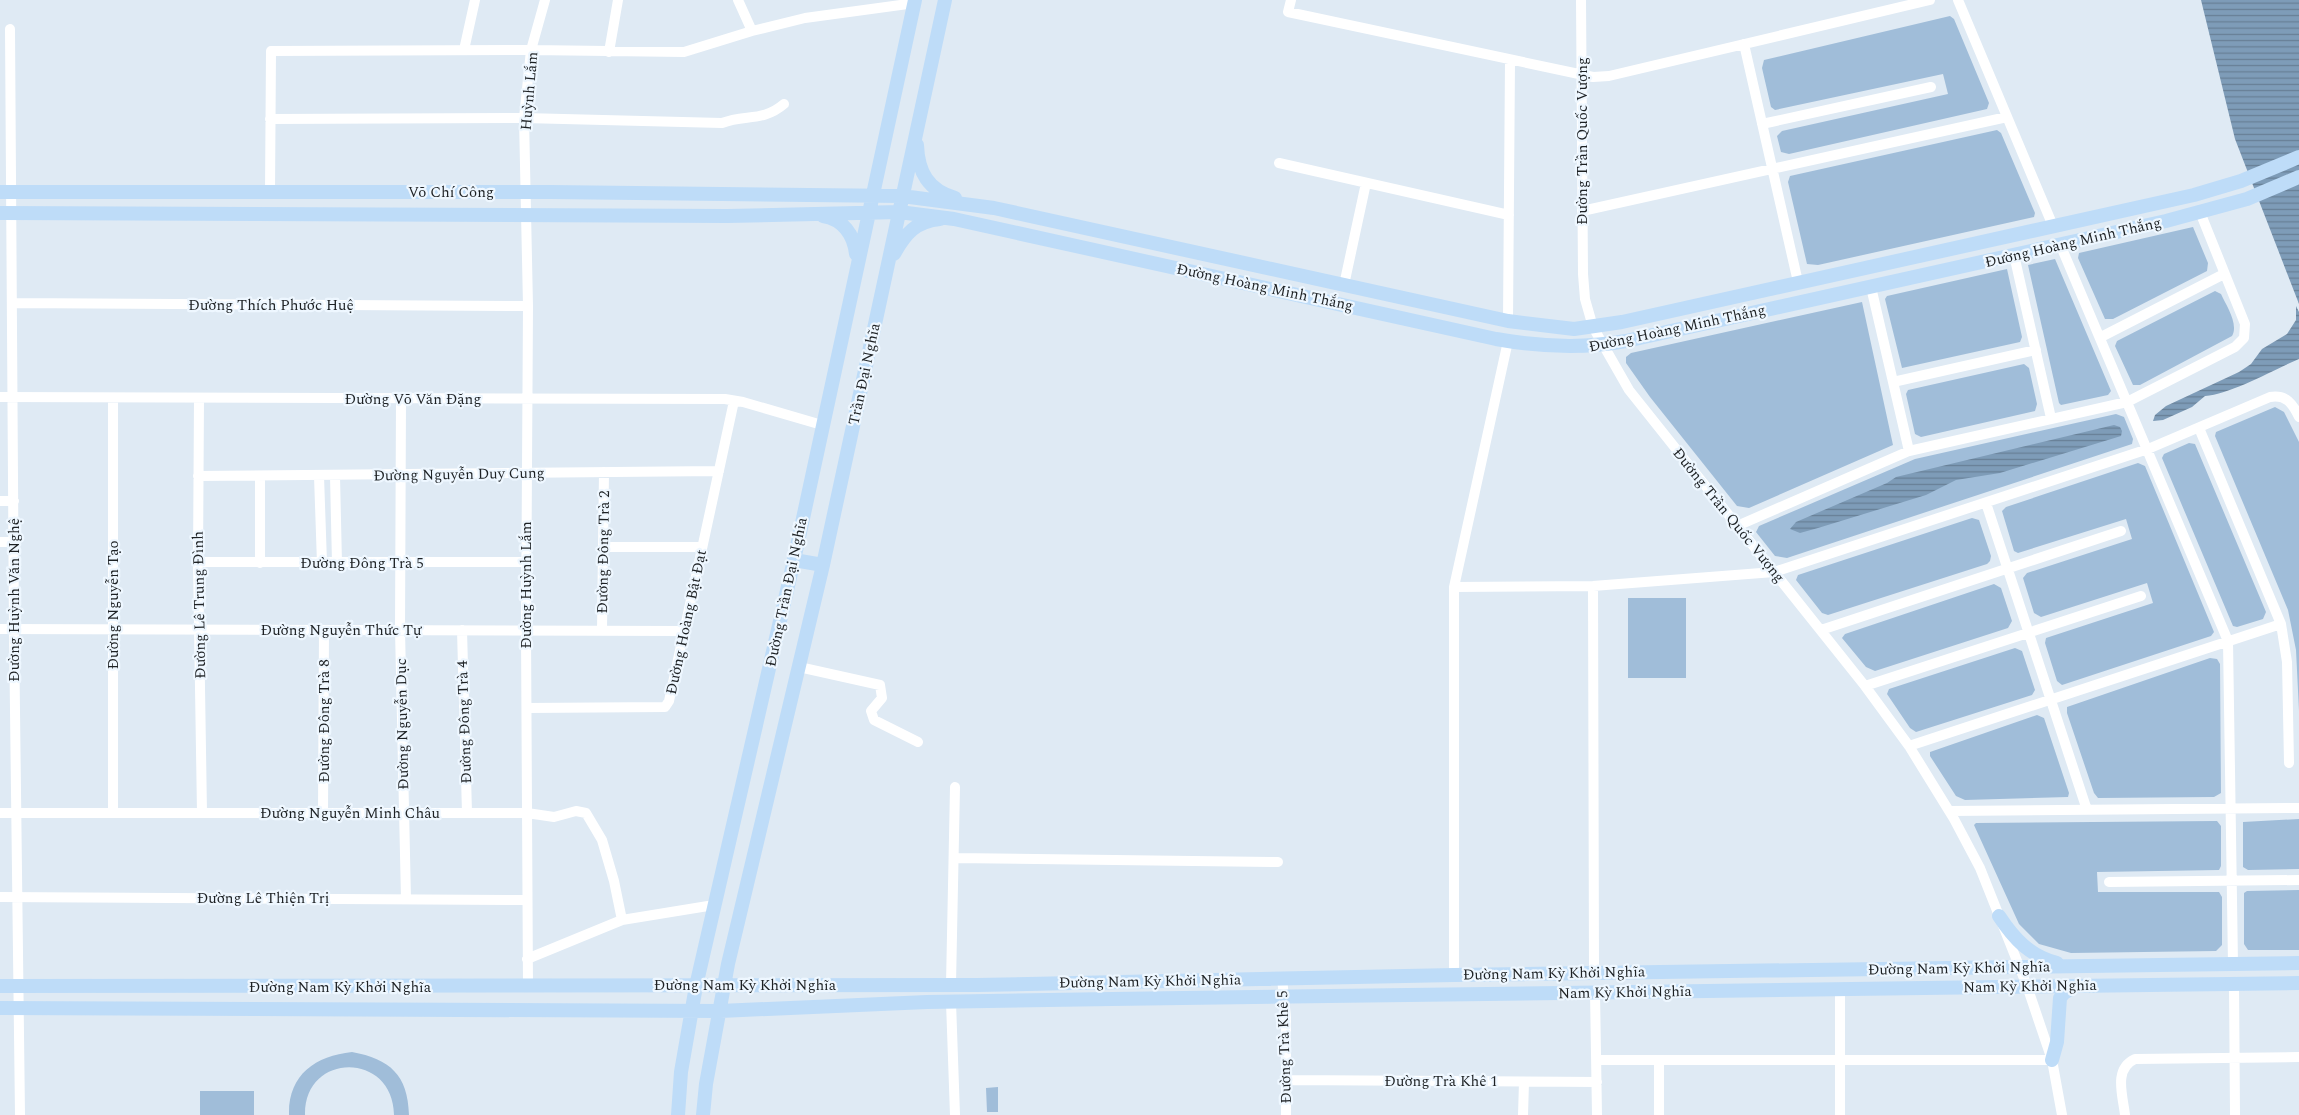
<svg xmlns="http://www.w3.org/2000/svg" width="2299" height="1115" font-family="Spectral,serif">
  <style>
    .green { fill: #a0bdd9 }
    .water { fill: url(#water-rules) }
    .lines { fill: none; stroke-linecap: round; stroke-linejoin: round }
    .minor { stroke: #fff; stroke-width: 10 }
    .major { stroke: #bedcf8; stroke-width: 14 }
    .labels { text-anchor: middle; stroke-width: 4.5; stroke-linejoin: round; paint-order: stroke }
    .street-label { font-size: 15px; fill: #1d2124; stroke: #eef7ff }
  </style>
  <defs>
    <pattern id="water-rules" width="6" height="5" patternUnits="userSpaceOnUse" patternTransform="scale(1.25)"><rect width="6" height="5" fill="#7e9cb8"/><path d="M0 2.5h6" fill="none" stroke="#677f95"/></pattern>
  </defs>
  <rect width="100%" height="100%" fill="#dfeaf4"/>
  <path class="green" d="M 1950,16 L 1954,19 L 1989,103 L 1987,109 L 1789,154 L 1781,152 L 1777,136 L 1782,131 L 1948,94 L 1943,74 L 1775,110 L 1771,107 L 1762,68 L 1764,60 Z
    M 1997,130 L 2001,133 L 2035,213 L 2034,217 L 1818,265 L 1807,264 L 1788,182 L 1790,176 Z
    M 2193,227 L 2208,263 L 2207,271 L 2113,319 L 2105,319 L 2078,258 L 2079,253 Z
    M 2055,259 L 2111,391 L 2108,395 L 2061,405 L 2059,403 L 2028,265 Z
    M 2007,269 L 2022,337 L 2020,342 L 1902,368 L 1885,299 L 1887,296 Z
    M 2215,291 L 2221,294 C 2226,305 2239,324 2232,336 L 2140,385 L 2133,385 L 2115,346 L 2117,341 Z
    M 1862,302 L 1893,445 L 1749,508 L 1737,506 L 1650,397 L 1626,363 L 1626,357 L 1631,353 Z
    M 2024,364 L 2029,368 L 2037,404 L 2035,411 L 1921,437 L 1915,434 L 1906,394 L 1908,390 Z
    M 2275,407 L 2284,412 L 2299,442 L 2299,711 L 2296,650 L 2288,610 L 2215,436 L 2216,432 Z
    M 2116,414 L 2124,417 L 2133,439 L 2132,444 L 1787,558 L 1775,556 L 1756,532 L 1759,526 L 1915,459 Z
    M 2189,443 L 2195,444 L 2266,612 L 2263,619 L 2237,627 L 2233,626 L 2162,458 L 2164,454 Z
    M 2138,463 L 2145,466 L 2214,632 L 2211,636 L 2062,685 L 2057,681 L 2045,643 L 2046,638 L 2153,603 L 2147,583 L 2041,617 L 2034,613 L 2023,578 L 2027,573 L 2132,539 L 2126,519 L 2018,553 L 2014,551 L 2002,511 L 2006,507 Z
    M 1972,518 L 1979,520 L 1991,556 L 1990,561 L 1987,564 L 1828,615 L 1822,613 L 1796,580 L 1798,575 Z
    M 1994,584 L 2001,588 L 2012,621 L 2008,628 L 1875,671 L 1866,667 L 1842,638 L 1845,634 Z
    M 1628,598 L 1686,598 L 1686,678 L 1628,678 Z
    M 2015,648 L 2022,651 L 2035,690 L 2032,695 L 1916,732 L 1910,728 L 1887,694 L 1889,689 Z
    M 2210,658 L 2217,659 L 2220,664 L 2221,793 L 2214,797 L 2098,798 L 2094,793 L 2067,713 L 2067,707 Z
    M 2037,715 L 2044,718 L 2069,793 L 2068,797 L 1965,800 L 1956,796 L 1930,756 L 1930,752 Z
    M 2299,819 L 2299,869 L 2248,870 L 2243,867 L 2243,822 Z
    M 2217,821 L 2221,826 L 2221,866 L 2219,870 L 2097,872 L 2098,892 L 2219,892 L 2222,897 L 2222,945 L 2216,951 L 2071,953 L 2039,944 L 2019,924 L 1974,825 L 1976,823 Z
    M 2299,890 L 2299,950 L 2248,950 L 2244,944 L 2244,893 L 2247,891 Z
    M 352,1052 C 390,1059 408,1075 409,1115 L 394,1115 C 393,1051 304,1052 305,1115 L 289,1115 C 288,1075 315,1056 352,1052 Z
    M 998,1087 L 998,1112 L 987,1112 L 986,1088 Z
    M 200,1091 L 254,1091 L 254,1115 L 200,1115 Z"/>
  <path class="water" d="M 2201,0 L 2299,0 L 2299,304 L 2235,139 Z
    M 2296,306 L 2299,312 L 2299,359 C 2273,370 2231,394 2205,396 L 2192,407 L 2163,420 L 2153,421 L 2155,415 L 2166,406 L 2239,372 L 2251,364 L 2262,349 L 2287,334 L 2296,320 Z
    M 2114,425 L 2120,427 L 2122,431 L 2121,436 L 2000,473 L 1956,480 L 1926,495 L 1818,528 L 1800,533 L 1790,529 L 1796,522 L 1887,483 L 1896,477 Z"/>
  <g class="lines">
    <path class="minor" d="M 738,0 L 752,31
      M 1291,0 L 1288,12 L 1593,77 L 1609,76 L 1930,0
      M 1581,0 L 1583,274 L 1585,299 L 1593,327 L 1629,390 L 1865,686 L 1909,746 L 1954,819 L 1980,868 L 2027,986 L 2052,1060 L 2062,1115
      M 1958,0 L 2053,226
      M 10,29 L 14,629 L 20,1115
      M 1744,44 L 1798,282
      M 464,50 L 475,0
      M 609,52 L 618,0
      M 270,119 L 524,118 L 722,123 C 745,114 763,122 784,104
      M 1762,124 L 1931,87
      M 1279,163 L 1509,215
      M 270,192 L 271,51 L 531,50 L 684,52 L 752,31 L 805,18 L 915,3
      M 1582,211 L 2007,117
      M 2060,244 L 2228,641 L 2233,964
      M 2014,255 L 2051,418
      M 1344,285 L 1366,183
      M 1871,287 L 1909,451
      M 13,303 L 528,306
      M 1508,321 L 1510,61
      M 2101,337 L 2224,274
      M 1893,382 L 2036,350
      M 0,397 L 725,399 L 743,402 L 822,425
      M 113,398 L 113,813
      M 199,398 L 198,562 L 202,813
      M 401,399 L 400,630 L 406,899
      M 2199,428 L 2281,624 L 2287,662 L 2289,763
      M 198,476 L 719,471
      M 319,476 L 322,563
      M 335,476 L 337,563
      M 0,501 L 14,501
      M 1986,503 L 2087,810
      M 1737,526 L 1909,451 L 2127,402 L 2235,347 L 2244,338 L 2245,324 L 2200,212
      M 0,542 L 15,542
      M 604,547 L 702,547
      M 198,562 L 527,562
      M 260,563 L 260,476
      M 1593,586 L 1594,973
      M 1454,587 L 1593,586 L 1774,572 L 2148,449 L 2270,397 C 2286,394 2293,404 2299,417
      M 0,629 L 682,631
      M 462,630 L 467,813
      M 1821,630 L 2121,531
      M 602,631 L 604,472
      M 799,667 L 880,685 L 882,698 L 871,711 L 874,720 L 918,742
      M 1865,686 L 2141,596
      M 527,708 L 665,707 L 669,701 L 734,401
      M 1909,746 L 2281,624
      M 1950,811 L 2299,808
      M 0,813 L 527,813 L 554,817 L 576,811 L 586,813 L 602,840 L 614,881 L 622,920
      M 323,813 L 324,630
      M 954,858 L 1278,862
      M 2109,882 L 2299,880
      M 0,897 L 526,900
      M 527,959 L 622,920 L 714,905
      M 1454,975 L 1454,587 L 1508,341
      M 1282,978 L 1286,1017 L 1286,1115
      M 2234,983 L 2235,1115
      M 951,984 L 955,787
      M 528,987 L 526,631 L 528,306 L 524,118 L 531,50 L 545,0
      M 1840,988 L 1840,1115
      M 1595,992 L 1597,1115
      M 951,1002 L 955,1115
      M 1596,1060 L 2052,1060
      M 1659,1060 L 1659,1115
      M 1286,1080 L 1597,1082
      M 1523,1115 L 1524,1082
      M 2125,1115 C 2123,1096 2113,1069 2135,1059 L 2299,1057"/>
    <path class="major" d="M 917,145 C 918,172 928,190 955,198
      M 0,192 L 551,192 L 902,196 L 994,208 L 1508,321 L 1574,329 L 1622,322 L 2194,195 L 2241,181 L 2299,157
      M 0,213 L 727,216 L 899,212 L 954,219 L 1496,339 C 1541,347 1582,349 1626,341 L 2166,221 L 2247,199 L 2299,177
      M 823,216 C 843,219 854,235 856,254
      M 894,254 C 905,234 916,221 940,219
      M 794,560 L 823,565
      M 1999,916 C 2014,939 2030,956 2057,963
      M 0,986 L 977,985 L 1454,975 L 2299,963
      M 0,1008 L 720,1011 L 927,1002 L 1112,999 L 2299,983
      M 2052,1060 L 2057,1042 L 2060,998 L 2064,993 L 2075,986
      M 678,1115 L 681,1072 L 696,986 L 794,560 L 915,0
      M 703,1115 L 706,1084 L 728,964 L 823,565 L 945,0"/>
  </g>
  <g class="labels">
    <g class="street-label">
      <text transform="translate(529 91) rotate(-85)" y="5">Huỳnh Lắm</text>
      <text transform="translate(1582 141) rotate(-90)" y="5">Đường Trần Quốc Vượng</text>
      <text x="451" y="197">Võ Chí Công</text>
      <text transform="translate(2073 242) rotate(-13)" y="5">Đường Hoàng Minh Thắng</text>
      <text transform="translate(1265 287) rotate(12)" y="5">Đường Hoàng Minh Thắng</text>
      <text x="271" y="310">Đường Thích Phước Huệ</text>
      <text transform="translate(1677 328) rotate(-12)" y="5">Đường Hoàng Minh Thắng</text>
      <text transform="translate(864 374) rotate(-78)" y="5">Trần Đại Nghĩa</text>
      <text x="413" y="404">Đường Võ Văn Đặng</text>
      <text transform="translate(459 474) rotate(-1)" y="5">Đường Nguyễn Duy Cung</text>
      <text transform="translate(1729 515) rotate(51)" y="5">Đường Trần Quốc Vượng</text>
      <text transform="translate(603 552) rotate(-89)" y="5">Đường Đông Trà 2</text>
      <text x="362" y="568">Đường Đông Trà 5</text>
      <text transform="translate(526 585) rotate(-90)" y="5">Đường Huỳnh Lắm</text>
      <text transform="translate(786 592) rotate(-78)" y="5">Đường Trần Đại Nghĩa</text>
      <text transform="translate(14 600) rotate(-90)" y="5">Đường Huỳnh Văn Nghệ</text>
      <text transform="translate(113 605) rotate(-90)" y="5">Đường Nguyễn Tạo</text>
      <text transform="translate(199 605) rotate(-91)" y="5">Đường Lê Trung Đình</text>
      <text transform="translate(686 622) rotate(-78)" y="5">Đường Hoàng Bật Đạt</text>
      <text x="341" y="635">Đường Nguyễn Thức Tự</text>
      <text transform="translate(324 721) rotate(-90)" y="5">Đường Đông Trà 8</text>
      <text transform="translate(464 722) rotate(-92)" y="5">Đường Đông Trà 4</text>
      <text transform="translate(402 724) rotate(-91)" y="5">Đường Nguyễn Dục</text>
      <text x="350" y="818">Đường Nguyễn Minh Châu</text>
      <text x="263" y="903">Đường Lê Thiện Trị</text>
      <text transform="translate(1959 968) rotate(-1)" y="5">Đường Nam Kỳ Khởi Nghĩa</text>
      <text transform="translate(1554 973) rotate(-1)" y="5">Đường Nam Kỳ Khởi Nghĩa</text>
      <text transform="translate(1150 981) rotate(-1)" y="5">Đường Nam Kỳ Khởi Nghĩa</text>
      <text x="745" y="990">Đường Nam Kỳ Khởi Nghĩa</text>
      <text transform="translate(2030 986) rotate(-1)" y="5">Nam Kỳ Khởi Nghĩa</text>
      <text x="340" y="992">Đường Nam Kỳ Khởi Nghĩa</text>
      <text transform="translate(1625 992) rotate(-1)" y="5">Nam Kỳ Khởi Nghĩa</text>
      <text transform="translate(1284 1047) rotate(-92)" y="5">Đường Trà Khê 5</text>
      <text x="1441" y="1086">Đường Trà Khê 1</text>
    </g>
  </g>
</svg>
